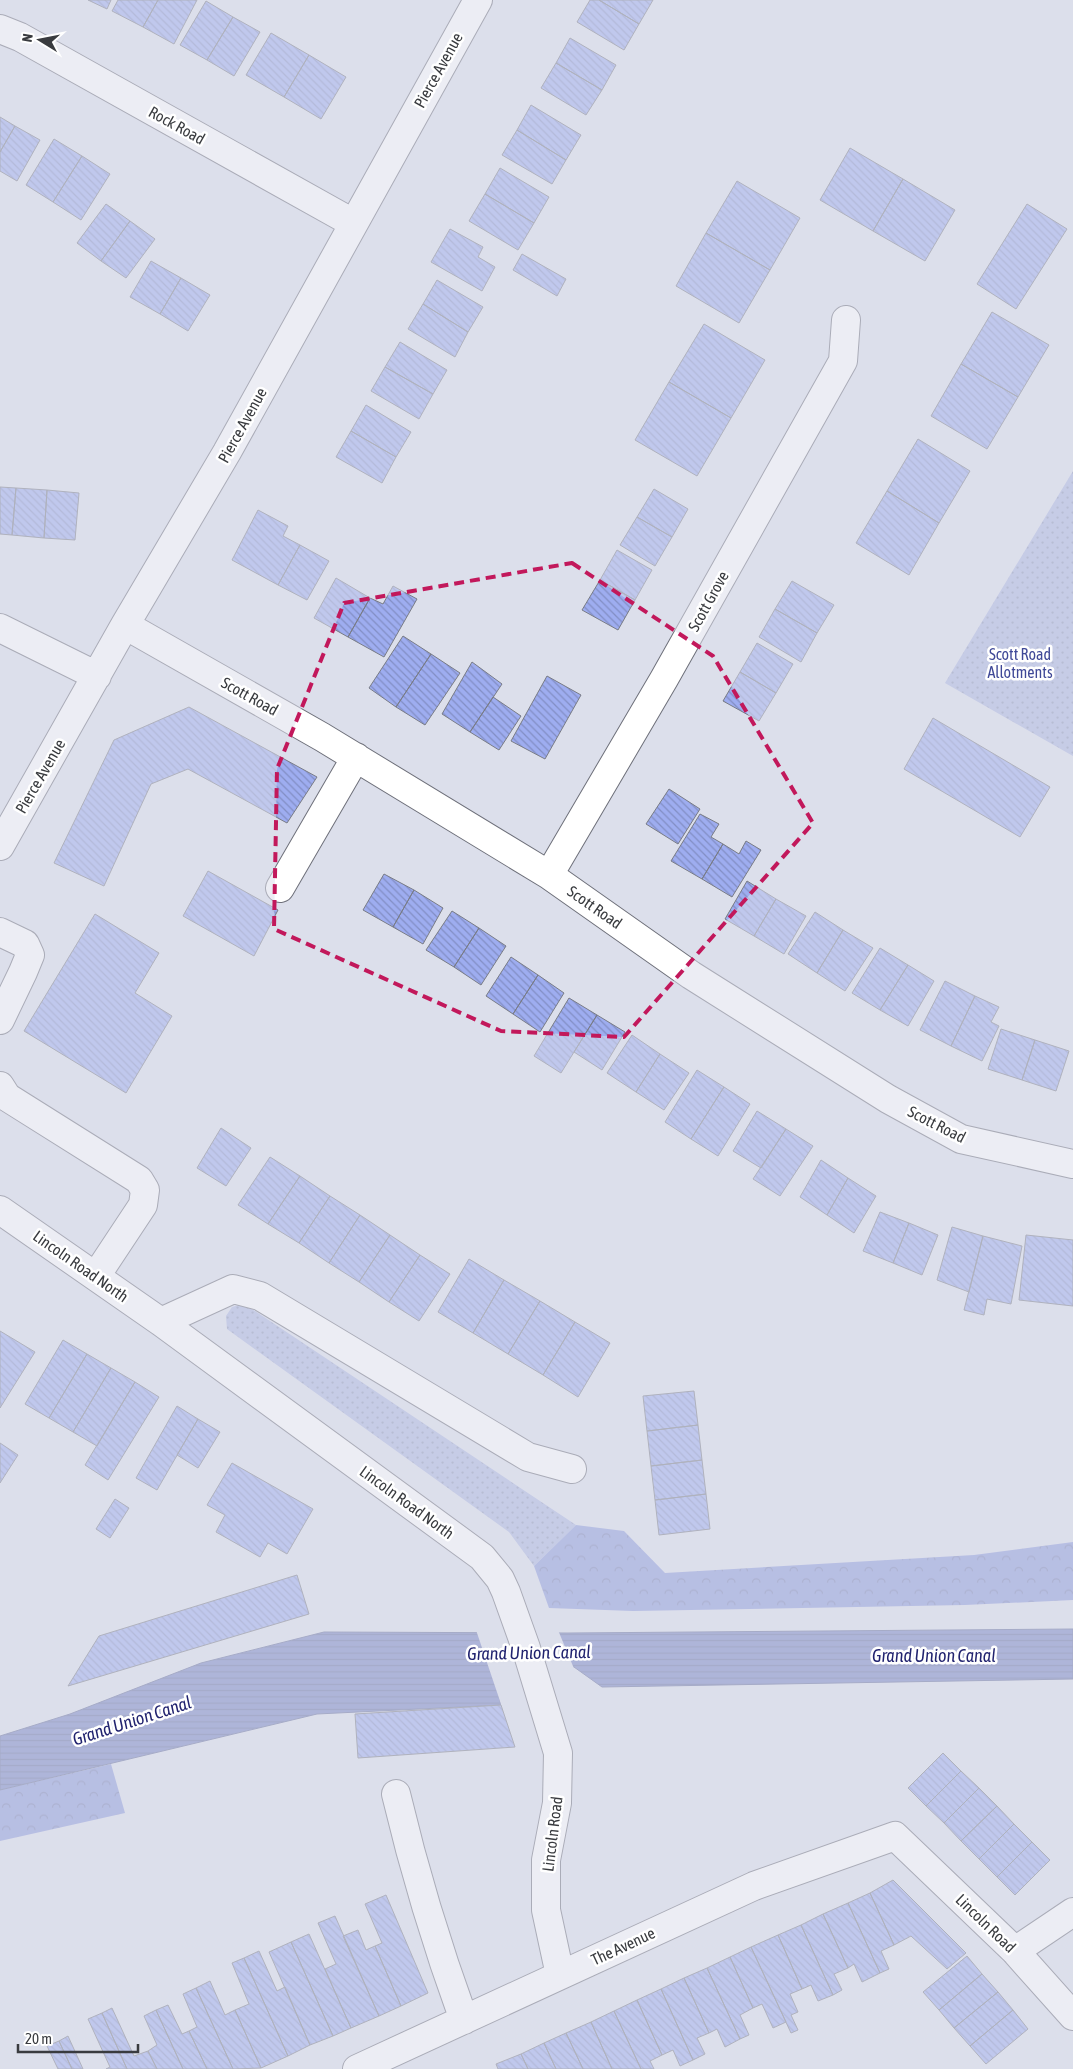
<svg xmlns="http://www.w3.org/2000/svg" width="1073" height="2069" font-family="'Asap Condensed',sans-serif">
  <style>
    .grass { fill: url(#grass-dots) }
    .forest { fill: url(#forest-crowns) }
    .water { fill: url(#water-rules); stroke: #646e9c }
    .pier { fill: #dcdfeb }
    .building { fill: url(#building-back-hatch); stroke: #797c86 }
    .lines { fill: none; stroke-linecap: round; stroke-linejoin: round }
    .minor-casing { stroke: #6e707a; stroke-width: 30 }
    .minor { stroke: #fff; stroke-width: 28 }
    .marked { fill: none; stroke: #c2185b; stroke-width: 4; stroke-dasharray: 10 6; stroke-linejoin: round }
    .labels { text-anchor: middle; stroke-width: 5; stroke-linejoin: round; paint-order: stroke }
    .street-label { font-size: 16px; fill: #393b3f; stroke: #fff }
    .park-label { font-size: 16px; fill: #3f4897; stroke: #fff }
    .water-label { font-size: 18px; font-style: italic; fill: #21236f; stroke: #fff }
  </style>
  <defs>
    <pattern id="grass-dots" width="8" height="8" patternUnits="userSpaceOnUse" patternTransform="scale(1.25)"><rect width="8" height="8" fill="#aab5e0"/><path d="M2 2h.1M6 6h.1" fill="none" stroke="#8b94b7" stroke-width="1.8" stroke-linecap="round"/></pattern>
    <pattern id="forest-crowns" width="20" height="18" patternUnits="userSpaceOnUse" patternTransform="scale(1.25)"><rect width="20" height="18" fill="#8b99da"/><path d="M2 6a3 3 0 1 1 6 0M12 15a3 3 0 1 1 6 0" fill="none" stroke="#737eb2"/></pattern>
    <pattern id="water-rules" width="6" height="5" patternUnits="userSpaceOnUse" patternTransform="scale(1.25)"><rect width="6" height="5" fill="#7784c4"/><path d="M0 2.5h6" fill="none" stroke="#636da1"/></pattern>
    <pattern id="building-back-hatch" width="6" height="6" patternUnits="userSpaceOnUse" patternTransform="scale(1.25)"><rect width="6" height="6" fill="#9eadf0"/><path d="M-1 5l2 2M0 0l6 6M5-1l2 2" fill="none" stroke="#828ec4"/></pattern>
  </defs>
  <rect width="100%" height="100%" fill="#dcdfeb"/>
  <path class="grass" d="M 1073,471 L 1073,756 L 945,683 Z
    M 243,1304 L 255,1311 L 576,1525 L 534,1566 L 509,1532 L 227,1329 L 226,1316 L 232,1307 Z"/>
  <path class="forest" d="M 576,1525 L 624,1531 L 665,1573 L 974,1555 L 1073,1542 L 1073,1600 L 965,1605 L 633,1611 L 549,1608 L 534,1566 Z
    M 111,1764 L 125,1813 L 0,1841 L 0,1790 Z"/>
  <path class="water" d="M 1073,1629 L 1073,1679 L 602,1687 L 574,1667 L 491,1664 L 501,1705 L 317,1714 L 0,1790 L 0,1736 L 70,1714 L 201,1663 L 324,1632 L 568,1633 Z"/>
  <path class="pier" d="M 476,1630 L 558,1630 L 575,1671 L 573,1669 L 494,1666 L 503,1705 L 502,1707 Z"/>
  <path class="building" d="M 88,0 L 111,0 L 107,9 Z
    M 118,0 L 158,0 L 143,27 L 112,11 Z
    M 158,0 L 197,0 L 174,44 L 143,27 Z
    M 590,0 L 599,0 L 639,24 L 624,50 L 577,22 Z
    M 599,0 L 653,0 L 639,24 Z
    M 206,1 L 233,17 L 207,60 L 180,45 Z
    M 233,17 L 260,32 L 234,76 L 207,60 Z
    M 271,33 L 309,55 L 284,97 L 246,75 Z
    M 570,38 L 616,65 L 602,90 L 556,63 Z
    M 309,55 L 346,77 L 321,119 L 284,97 Z
    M 556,63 L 602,90 L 586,115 L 541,88 Z
    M 531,105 L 581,135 L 566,160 L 517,130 Z
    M 0,117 L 15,126 L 0,152 Z
    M 15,126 L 40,140 L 17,181 L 0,171 L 0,152 Z
    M 517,130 L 566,160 L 552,184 L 502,155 Z
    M 54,139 L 82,156 L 53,202 L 26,185 Z
    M 850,148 L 903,179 L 873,231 L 820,200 Z
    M 82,156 L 110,174 L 81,220 L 53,202 Z
    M 500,168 L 549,197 L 534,223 L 485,194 Z
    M 903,179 L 955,210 L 925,261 L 873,231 Z
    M 737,181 L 800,218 L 770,270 L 706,233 Z
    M 485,194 L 534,223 L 518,250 L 469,221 Z
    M 106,204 L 130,221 L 101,261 L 77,243 Z
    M 1027,204 L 1067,229 L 1016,309 L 977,284 Z
    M 130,221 L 155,239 L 126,278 L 101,261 Z
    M 450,229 L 483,247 L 478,257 L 495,267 L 482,291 L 431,262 Z
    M 706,233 L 770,270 L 739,323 L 676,286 Z
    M 522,254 L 566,279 L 557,296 L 513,270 Z
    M 151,261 L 181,278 L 160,314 L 130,297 Z
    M 181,278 L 210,295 L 188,331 L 160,314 Z
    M 437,280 L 483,307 L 468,332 L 423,304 Z
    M 423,304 L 468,332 L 455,357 L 408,329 Z
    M 992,312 L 1049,345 L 1018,397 L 961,364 Z
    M 704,324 L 765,360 L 731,418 L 669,382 Z
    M 400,342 L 447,370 L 433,394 L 385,367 Z
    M 961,364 L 1018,397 L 987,449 L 931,416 Z
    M 385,367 L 433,394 L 419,419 L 371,391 Z
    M 669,382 L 731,418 L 697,476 L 635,440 Z
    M 366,405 L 411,432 L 396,457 L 351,431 Z
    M 351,431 L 396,457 L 382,483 L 336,457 Z
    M 918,439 L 970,471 L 939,523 L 887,491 Z
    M 0,487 L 16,488 L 12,535 L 0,534 Z
    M 16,488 L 47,490 L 44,538 L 12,535 Z
    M 654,489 L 688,509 L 672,537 L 637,517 Z
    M 47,490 L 79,493 L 75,540 L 44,538 Z
    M 887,491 L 939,523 L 909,575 L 856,543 Z
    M 258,510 L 288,526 L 283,536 L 300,545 L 278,585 L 232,560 Z
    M 637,517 L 672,537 L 655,566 L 620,545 Z
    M 300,545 L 329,561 L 307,600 L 278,585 Z
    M 617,550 L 652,570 L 635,600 L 600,580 Z
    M 336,578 L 370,598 L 348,637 L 314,618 Z
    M 600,580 L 635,600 L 618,630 L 582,610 Z
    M 792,581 L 834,605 L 817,633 L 775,609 Z
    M 393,586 L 417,599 L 384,657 L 348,637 L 370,598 L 383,604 Z
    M 775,609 L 817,633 L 801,662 L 759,637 Z
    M 403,636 L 431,654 L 396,707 L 369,688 Z
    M 757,643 L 793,664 L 776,693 L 740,672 Z
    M 431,654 L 460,673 L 425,725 L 396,707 Z
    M 472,662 L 502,684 L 470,732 L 442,714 Z
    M 740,672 L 776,693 L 759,721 L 723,701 Z
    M 547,676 L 581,695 L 545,759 L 511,741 Z
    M 493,697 L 521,716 L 499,750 L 470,732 Z
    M 189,707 L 317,777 L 287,823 L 188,769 L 151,784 L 104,886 L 54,863 L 114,740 Z
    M 933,718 L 1050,787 L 1020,837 L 904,769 Z
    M 669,789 L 700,809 L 678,844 L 646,824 Z
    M 700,814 L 719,824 L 711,837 L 723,844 L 702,879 L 671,861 Z
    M 746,841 L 761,850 L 732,897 L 702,879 L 723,844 L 739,854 Z
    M 208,871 L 278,910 L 254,956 L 183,916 Z
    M 384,874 L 414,890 L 393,927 L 363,910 Z
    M 747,881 L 776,899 L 754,936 L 725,919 Z
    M 414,890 L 443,908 L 423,944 L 393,927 Z
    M 776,899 L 806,916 L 784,954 L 754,936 Z
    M 452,911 L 479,928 L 454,967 L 426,950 Z
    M 815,912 L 843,930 L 817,973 L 788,954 Z
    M 95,914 L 159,953 L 135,993 L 172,1016 L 126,1093 L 24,1031 Z
    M 479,928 L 506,946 L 481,985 L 454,967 Z
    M 843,930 L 873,948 L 845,991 L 817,973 Z
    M 880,948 L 908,965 L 880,1010 L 852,993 Z
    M 511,957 L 538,975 L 513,1014 L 486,996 Z
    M 908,965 L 934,981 L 908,1026 L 880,1010 Z
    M 538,975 L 564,993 L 540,1032 L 513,1014 Z
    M 945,981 L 975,996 L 951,1046 L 920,1030 Z
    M 975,996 L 999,1007 L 991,1022 L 999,1026 L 982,1061 L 951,1046 Z
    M 569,998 L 597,1015 L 561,1073 L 534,1056 Z
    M 597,1015 L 625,1032 L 602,1070 L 574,1052 Z
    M 1001,1029 L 1035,1040 L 1022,1080 L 988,1069 Z
    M 632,1035 L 660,1054 L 636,1092 L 607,1073 Z
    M 1035,1040 L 1069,1051 L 1056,1091 L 1022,1080 Z
    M 660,1054 L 689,1073 L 664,1110 L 636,1092 Z
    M 697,1070 L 724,1087 L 691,1139 L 665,1122 Z
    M 724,1087 L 750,1104 L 718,1156 L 691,1139 Z
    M 757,1111 L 786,1129 L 761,1168 L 733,1151 Z
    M 221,1128 L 251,1148 L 226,1186 L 197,1168 Z
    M 786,1129 L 813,1146 L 780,1196 L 753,1179 Z
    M 270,1157 L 300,1176 L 268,1224 L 238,1205 Z
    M 821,1160 L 848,1178 L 827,1215 L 800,1197 Z
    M 300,1176 L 330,1196 L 299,1243 L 268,1224 Z
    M 848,1178 L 876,1196 L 854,1233 L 827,1215 Z
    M 330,1196 L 360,1215 L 329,1263 L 299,1243 Z
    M 880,1212 L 909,1223 L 893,1263 L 863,1251 Z
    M 360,1215 L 390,1235 L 359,1282 L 329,1263 Z
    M 909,1223 L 938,1235 L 922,1275 L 893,1263 Z
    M 952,1227 L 983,1236 L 969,1292 L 937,1280 Z
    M 390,1235 L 420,1255 L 389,1302 L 359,1282 Z
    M 1026,1235 L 1073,1240 L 1073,1306 L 1019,1300 Z
    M 983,1236 L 1022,1246 L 1011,1304 L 987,1299 L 984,1315 L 964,1310 Z
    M 420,1255 L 450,1274 L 419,1321 L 389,1302 Z
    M 469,1259 L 504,1280 L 473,1333 L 438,1312 Z
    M 504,1280 L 540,1301 L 508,1354 L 473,1333 Z
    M 540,1301 L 575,1322 L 543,1375 L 508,1354 Z
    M 575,1322 L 610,1343 L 578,1397 L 543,1375 Z
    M 0,1331 L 35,1352 L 0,1408 Z
    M 63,1340 L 87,1354 L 49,1418 L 25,1404 Z
    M 87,1354 L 111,1368 L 73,1432 L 49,1418 Z
    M 111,1368 L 135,1382 L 97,1446 L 73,1432 Z
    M 135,1382 L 159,1397 L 108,1480 L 85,1465 Z
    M 694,1391 L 698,1425 L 647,1431 L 643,1396 Z
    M 177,1406 L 198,1419 L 157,1490 L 136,1478 Z
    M 198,1419 L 220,1432 L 198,1468 L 177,1455 Z
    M 698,1425 L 702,1460 L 651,1466 L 647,1431 Z
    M 0,1443 L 18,1455 L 0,1483 Z
    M 702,1460 L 706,1494 L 655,1500 L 651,1466 Z
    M 232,1463 L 313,1509 L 287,1554 L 268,1543 L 260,1557 L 216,1532 L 225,1515 L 207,1505 Z
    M 706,1494 L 710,1529 L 659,1535 L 655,1500 Z
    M 115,1499 L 129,1508 L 110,1538 L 96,1529 Z
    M 297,1575 L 309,1614 L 68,1686 L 99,1636 Z
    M 501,1705 L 515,1747 L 358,1758 L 355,1714 Z
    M 943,1753 L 961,1771 L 926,1806 L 908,1788 Z
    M 961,1771 L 979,1788 L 944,1823 L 926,1806 Z
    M 979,1788 L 997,1806 L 961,1841 L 944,1823 Z
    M 997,1806 L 1014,1824 L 979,1859 L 961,1841 Z
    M 1014,1824 L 1032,1842 L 997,1877 L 979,1859 Z
    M 1032,1842 L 1050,1860 L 1015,1895 L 997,1877 Z
    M 893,1880 L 966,1953 L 947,1969 L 911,1936 L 894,1945 L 870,1893 Z
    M 870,1893 L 894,1945 L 881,1951 L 889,1969 L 880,1973 L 848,1903 Z
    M 386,1895 L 428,1993 L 401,2006 L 375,1946 L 382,1943 L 365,1904 Z
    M 848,1903 L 880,1973 L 862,1982 L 854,1964 L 848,1968 L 823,1914 Z
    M 823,1914 L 848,1968 L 834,1974 L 842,1990 L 833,1995 L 801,1925 Z
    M 335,1916 L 379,2016 L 351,2028 L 325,1969 L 336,1964 L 318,1923 Z
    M 801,1925 L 833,1995 L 818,2001 L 811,1985 L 802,1989 L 778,1935 Z
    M 358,1930 L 366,1950 L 375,1946 L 401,2006 L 379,2016 L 343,1936 Z
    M 309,1934 L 351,2028 L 333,2036 L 291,1942 Z
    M 778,1935 L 802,1989 L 790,1994 L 798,2012 L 791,2015 L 798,2030 L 791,2033 L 751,1947 Z
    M 291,1942 L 333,2036 L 310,2045 L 269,1952 Z
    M 751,1947 L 786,2022 L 773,2028 L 762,2004 L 753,2008 L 730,1957 Z
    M 259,1951 L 277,1991 L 285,1987 L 310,2045 L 288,2056 L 244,1958 Z
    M 967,1956 L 982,1974 L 939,2010 L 923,1992 Z
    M 730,1957 L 753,2008 L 740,2015 L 749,2035 L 740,2039 L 707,1968 Z
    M 244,1958 L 288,2056 L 261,2068 L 235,2010 L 249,2004 L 232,1963 Z
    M 707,1968 L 740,2039 L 725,2047 L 717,2029 L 709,2033 L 684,1978 Z
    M 982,1974 L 998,1992 L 954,2028 L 939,2010 Z
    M 684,1978 L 709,2033 L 697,2038 L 705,2054 L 693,2060 L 661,1989 Z
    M 210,1981 L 225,2015 L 235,2010 L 261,2068 L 233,2069 L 196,1988 Z
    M 196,1988 L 233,2069 L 207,2069 L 189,2031 L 197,2027 L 183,1994 Z
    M 661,1989 L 693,2060 L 680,2066 L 673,2050 L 662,2055 L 637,2000 Z
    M 998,1992 L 1013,2010 L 970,2046 L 954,2028 Z
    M 637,2000 L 662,2055 L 650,2061 L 654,2069 L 641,2069 L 614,2011 Z
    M 168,2005 L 182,2034 L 189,2031 L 207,2069 L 183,2069 L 156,2010 Z
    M 112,2008 L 134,2056 L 148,2051 L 157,2069 L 127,2069 L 102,2013 Z
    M 156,2010 L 183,2069 L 157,2069 L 148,2051 L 157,2045 L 144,2016 Z
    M 1013,2010 L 1028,2029 L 986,2064 L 970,2046 Z
    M 614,2011 L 641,2069 L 612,2069 L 591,2022 Z
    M 102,2013 L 127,2069 L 106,2069 L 110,2067 L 88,2019 Z
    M 591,2022 L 612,2069 L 583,2069 L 566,2033 Z
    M 566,2033 L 583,2069 L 556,2069 L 544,2043 Z
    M 68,2036 L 83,2069 L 72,2069 L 59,2041 Z
    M 59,2041 L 72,2069 L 58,2069 L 47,2046 Z
    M 544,2043 L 556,2069 L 528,2069 L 521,2054 Z
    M 521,2054 L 528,2069 L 498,2069 L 496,2064 Z"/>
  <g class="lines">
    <defs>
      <path id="minor" d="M 0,29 L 20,37 L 353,223
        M 125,625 L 322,737 L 549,875 L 691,975 L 888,1099 L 961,1139 L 1073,1164
        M 0,628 L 97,676
        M 0,846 L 125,625 L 227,452 L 478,0
        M 549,875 L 664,679 L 843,361 L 846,320
        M 280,888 L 356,757
        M 0,932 L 25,944 L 30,955 L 23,972 L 0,1020
        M 0,1086 L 7,1097 L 139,1180 L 145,1190 L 143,1205 L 96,1276
        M 0,1210 L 161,1322 L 482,1557 L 500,1579 L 506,1592 L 526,1648 L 558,1753 L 557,1803 L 546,1860 L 546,1910 L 560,1975
        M 161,1322 L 233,1289 L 260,1296 L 528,1457 L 572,1469
        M 396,1794 C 414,1870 437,1946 464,2020
        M 1015,1951 L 1073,1912
        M 357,2069 L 754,1886 L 895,1836 L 1015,1951 L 1073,2016"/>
    </defs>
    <use href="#minor" class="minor-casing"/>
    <use href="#minor" class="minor"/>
  </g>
  <path d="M0 0H1073V2069H0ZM 572,563 L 713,656 L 813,823 L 624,1037 L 501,1031 L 274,929 L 277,769 L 344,603 Z" fill="#dcdfeb" fill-opacity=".55" fill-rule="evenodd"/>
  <path class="marked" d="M 572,563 L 713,656 L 813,823 L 624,1037 L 501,1031 L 274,929 L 277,769 L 344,603 Z"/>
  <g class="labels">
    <g class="street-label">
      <text transform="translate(438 70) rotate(-61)" y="6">Pierce Avenue</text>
      <text transform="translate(177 125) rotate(29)" y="6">Rock Road</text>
      <text transform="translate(242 425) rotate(-61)" y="6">Pierce Avenue</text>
      <text transform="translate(708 601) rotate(-61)" y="6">Scott Grove</text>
      <text transform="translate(250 696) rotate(29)" y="6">Scott Road</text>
      <text transform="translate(40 776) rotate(-60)" y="6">Pierce Avenue</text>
      <text transform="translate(595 907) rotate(35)" y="6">Scott Road</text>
      <text transform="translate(937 1124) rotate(27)" y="6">Scott Road</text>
      <text transform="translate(81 1266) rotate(35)" y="6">Lincoln Road North</text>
      <text transform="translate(407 1502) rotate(36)" y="6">Lincoln Road North</text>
      <text transform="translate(552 1834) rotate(-83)" y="6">Lincoln Road</text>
      <text transform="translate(986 1923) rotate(44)" y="6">Lincoln Road</text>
      <text transform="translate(623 1946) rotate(-25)" y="6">The Avenue</text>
    </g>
    <g class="park-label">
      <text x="1020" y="660">Scott Road<tspan x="1020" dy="18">Allotments</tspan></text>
    </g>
    <g class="water-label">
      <text transform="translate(529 1653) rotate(-1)" y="6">Grand Union Canal</text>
      <text x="934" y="1662">Grand Union Canal</text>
      <text transform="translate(132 1721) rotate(-18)" y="6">Grand Union Canal</text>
    </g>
  </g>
  <g transform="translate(40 40) rotate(280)" stroke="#ffffff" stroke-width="4" paint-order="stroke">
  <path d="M0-4L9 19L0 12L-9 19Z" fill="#393b3f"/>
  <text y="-8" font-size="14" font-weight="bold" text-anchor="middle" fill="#393b3f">N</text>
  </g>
  <path d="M18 2044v8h120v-8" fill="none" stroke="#393b3f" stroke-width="2.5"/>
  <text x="25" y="2044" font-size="15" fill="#393b3f" stroke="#ffffff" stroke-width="4" paint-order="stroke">20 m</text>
</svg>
